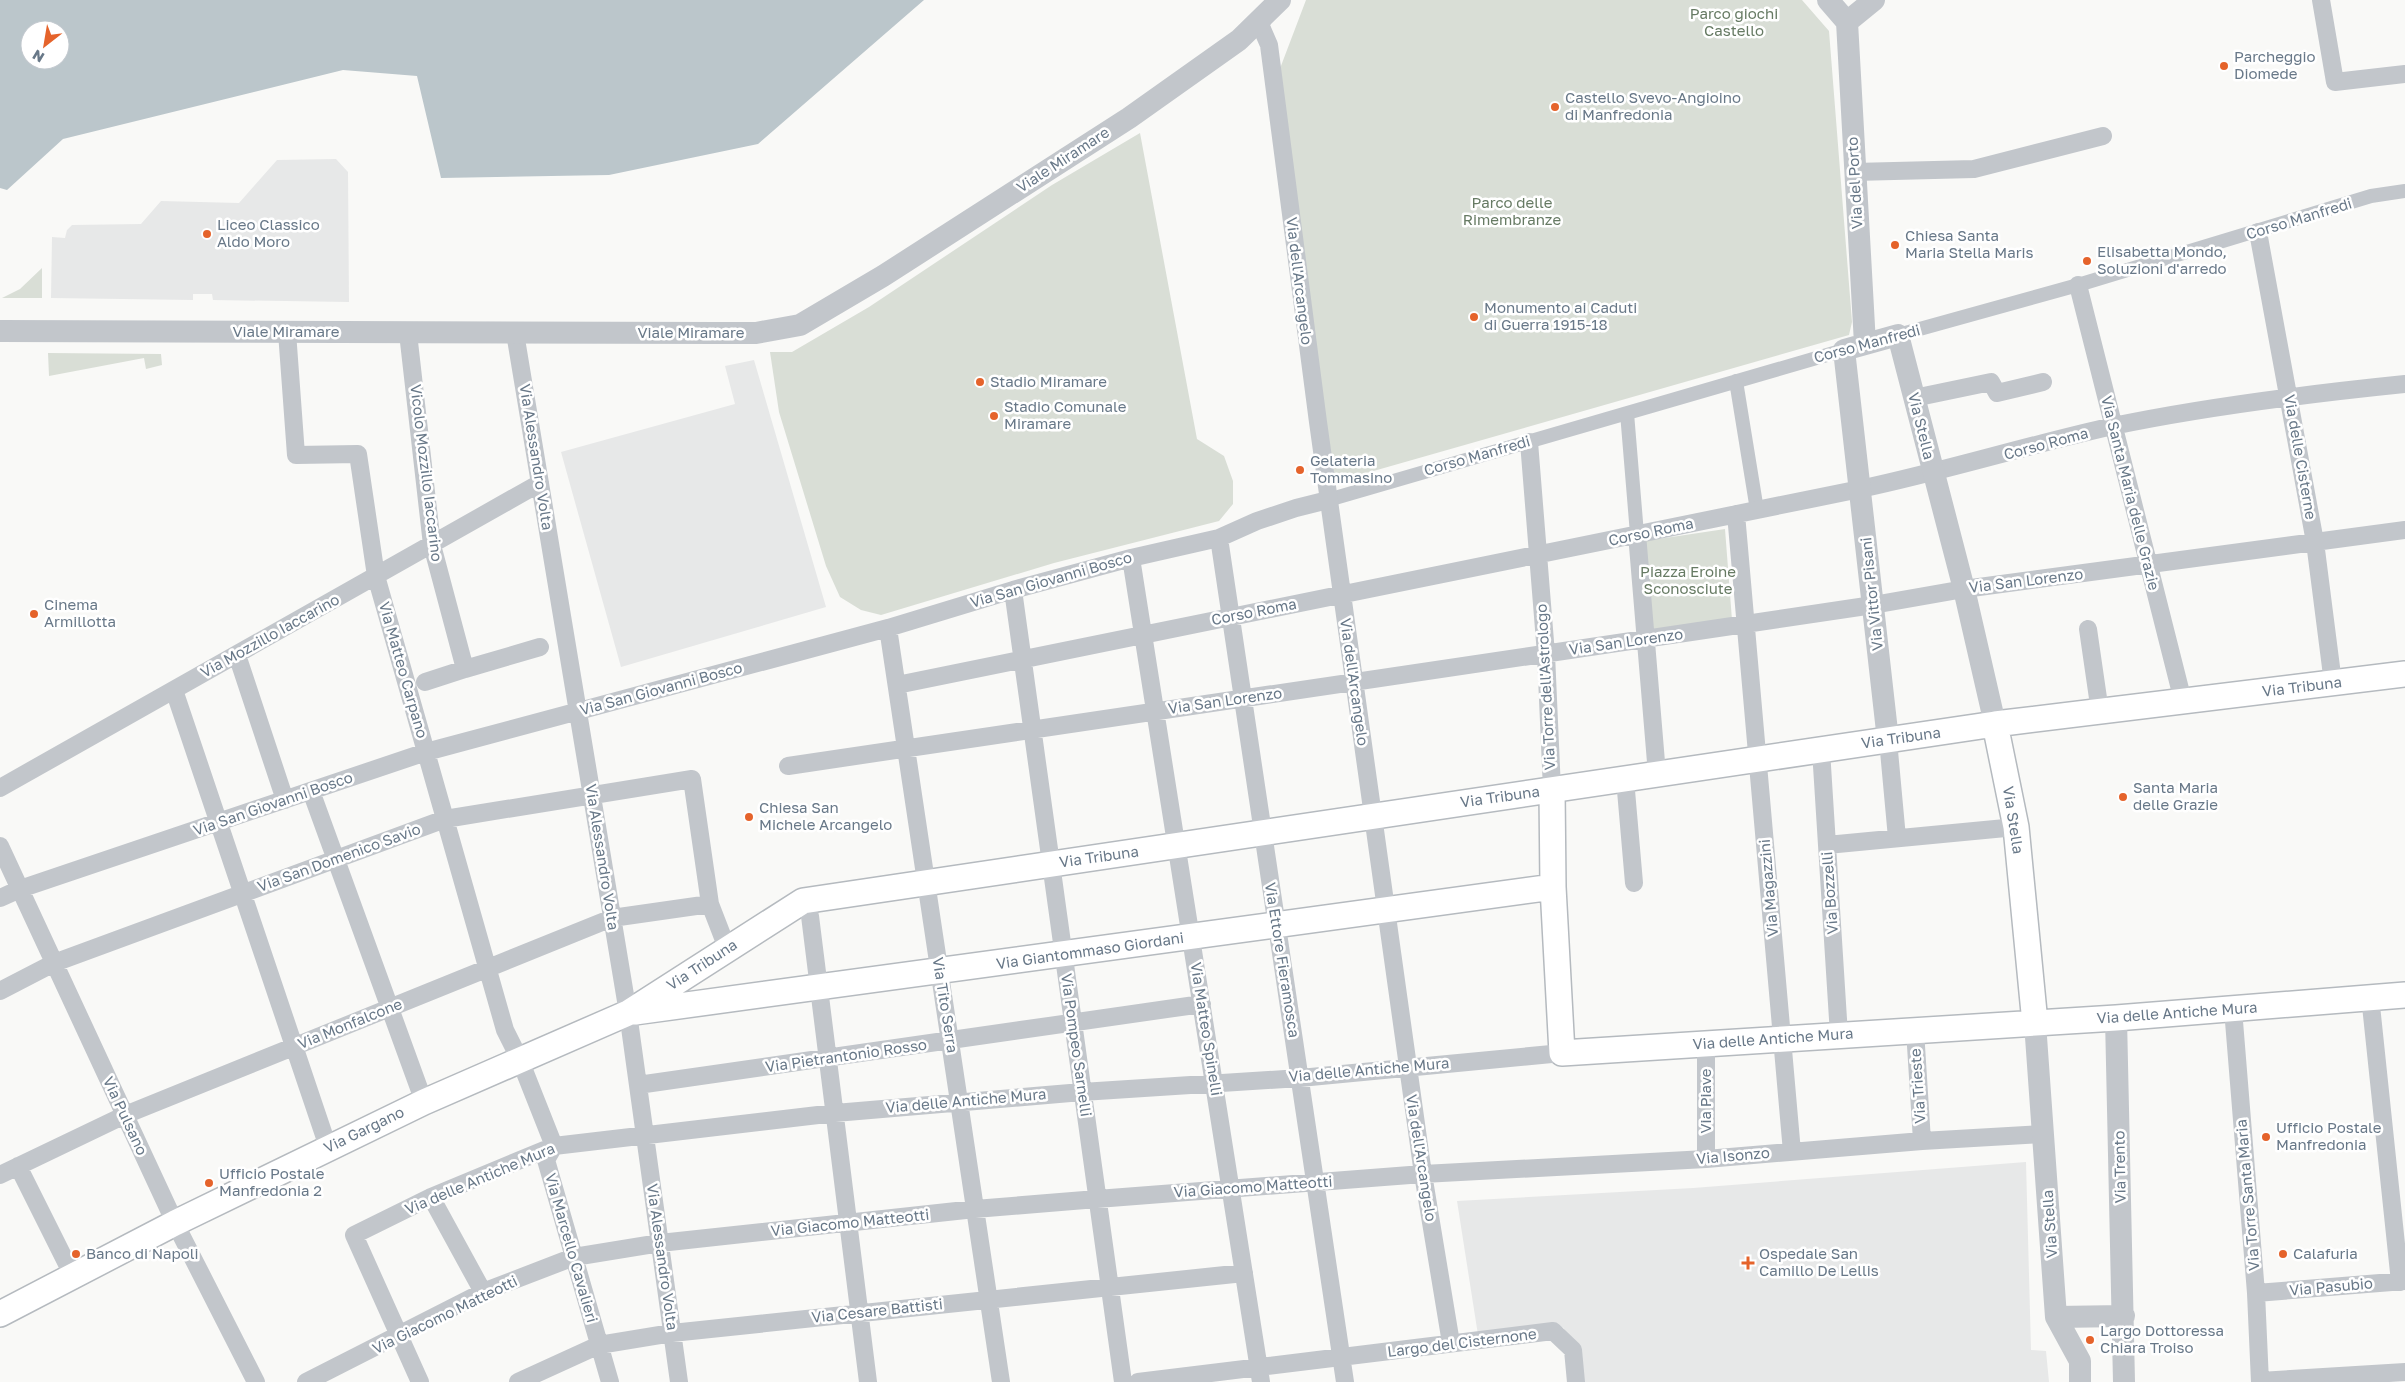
<svg xmlns="http://www.w3.org/2000/svg" width="2405" height="1382" font-family="'Golos Text',sans-serif">
  <style>
    .built { fill: #e7e8e8 }
    .green { fill: #d9ded6 }
    .water { fill: #bbc6cb; fill-rule: evenodd }
    .lines { fill: none; stroke-linecap: round; stroke-linejoin: round }
    .secondary-casing { stroke: #b5babf; stroke-width: 28 }
    .pedestrian { stroke: #c2c6cb; stroke-width: 14 }
    .minor { stroke: #c2c6cb; stroke-width: 18 }
    .tertiary { stroke: #c2c6cb; stroke-width: 22 }
    .secondary { stroke: #fff; stroke-width: 25 }
    .poi-dot { fill: #e5632b; stroke: #fff; stroke-width: 2 }
    .labels { text-anchor: middle; stroke-width: 5; stroke-linejoin: round; paint-order: stroke }
    .park-label { font-size: 15px; fill: #667a63; stroke: #fff }
    .poi-label { font-size: 15px; fill: #687888; stroke: #fff; text-anchor: start }
    .street-label { font-size: 15px; fill: #687888; stroke: #fff }
  </style>
  <rect width="100%" height="100%" fill="#f9f9f7"/>
  <path class="built" d="M 336,159 L 348,172 L 349,302 L 213,300 L 212,294 L 193,294 L 193,300 L 51,298 L 52,237 L 65,238 L 67,230 L 72,225 L 141,224 L 161,201 L 239,203 L 277,160 Z
    M 754,360 L 826,607 L 621,667 L 561,452 L 735,404 L 725,366 Z
    M 2026,1162 L 2031,1350 L 2046,1351 L 2049,1382 L 1572,1382 L 1564,1328 L 1556,1325 L 1478,1335 L 1457,1201 L 1693,1188 Z"/>
  <path class="green" d="M 1306,0 L 1802,0 L 1829,31 L 1852,322 L 1849,335 L 1335,482 L 1276,79 Z
    M 1140,133 L 1197,439 L 1224,456 L 1233,481 L 1233,504 L 1219,521 L 1054,563 L 881,615 L 861,610 L 840,597 L 826,566 L 779,412 L 770,352 L 792,352 L 869,307 L 1052,185 Z
    M 42,268 L 42,298 L 2,298 L 20,289 Z
    M 48,353 L 161,354 L 162,365 L 146,369 L 144,358 L 49,376 Z
    M 1725,529 L 1732,620 L 1652,631 L 1645,541 Z"/>
  <path class="water" d="M 0,0 L 924,0 L 758,144 L 609,175 L 441,178 L 417,76 L 343,70 L 63,139 L 7,190 L 0,188 ZM 30,30 L 60,30 L 60,60 L 30,60 Z"/>
  <g class="lines">
    <defs>
      <path id="secondary" d="M 1995,724 L 2016,827 L 2035,1023
        M 1552,790 L 1553,887 L 1562,1053 L 2116,1018 L 2405,995
        M 635,1012 L 1553,887
        M 0,1314 L 175,1223 L 424,1102 L 628,1013 L 803,901 L 1995,724 L 2405,674"/>
    </defs>
    <use href="#secondary" class="secondary-casing"/>
    <path class="pedestrian" d="M 1898,335 L 2078,285 L 2371,196 L 2405,191
      M 1736,381 L 1757,510
      M 1627,413 L 1637,534
      M 1328,500 L 1844,350"/>
    <path class="minor" d="M 2321,0 L 2335,82 L 2405,74
      M 1259,22 L 1269,45 L 1318,422 L 1423,1174 L 1451,1343
      M 1854,172 L 1974,169 L 2103,136
      M 2258,232 L 2315,542 L 2333,683
      M 2078,285 L 2183,701
      M 287,332 L 296,455 L 358,454 L 376,576 L 505,1030 L 520,1060 L 554,1146 L 546,1160 L 610,1382
      M 408,333 L 432,545 L 465,669 L 540,647
      M 515,333 L 628,1013 L 679,1382
      M 1914,398 L 1991,382 L 1997,393 L 2043,382
      M 1529,442 L 1546,654 L 1552,790
      M 1736,514 L 1792,1152
      M 1637,534 L 1657,774
      M 1219,538 L 1345,1382
      M 1131,558 L 1261,1382
      M 1013,590 L 1123,1382
      M 888,628 L 1001,1382
      M 2088,629 L 2100,712
      M 237,655 L 285,800
      M 425,682 L 465,669
      M 897,685 L 1860,489 C 1945,471 2028,445 2113,426 C 2209,406 2307,394 2405,384
      M 174,690 L 328,1147
      M 1888,740 L 1897,838
      M 1821,750 L 1839,1035
      M 788,766 L 1873,605 L 1964,589 L 2405,530
      M 1625,779 L 1634,883
      M 0,788 L 540,483
      M 311,791 L 424,1102
      M 1827,845 L 2016,827
      M 0,846 L 175,1223 L 256,1382
      M 0,898 L 20,889 L 426,752 L 888,628 L 1013,590 L 1131,558 L 1219,538 L 1257,521 L 1296,508 L 1328,500
      M 810,916 L 868,1382
      M 0,991 L 54,963 L 445,819 L 692,779 L 710,904 L 727,948
      M 2370,996 L 2400,1282
      M 2233,1009 L 2256,1293 L 2260,1382
      M 1915,1030 L 1922,1141
      M 638,1085 L 1202,1004
      M 1706,1159 L 1706,1044
      M 18,1166 L 73,1276
      M 0,1175 L 125,1115 L 612,918 L 710,904
      M 431,1197 L 483,1292
      M 2256,1293 L 2405,1281
      M 2260,1381 L 2405,1372
      M 306,1382 L 483,1292 L 574,1257 L 660,1243 L 975,1209 L 1097,1199 L 1423,1174 L 1706,1159 L 1922,1141 L 2044,1134
      M 420,1382 L 354,1235 L 431,1197 L 554,1146 L 835,1113 L 1082,1092 L 1300,1078 L 1562,1053
      M 518,1382 L 599,1345 L 672,1333 L 1244,1273
      M 1138,1382 L 1553,1331 L 1573,1350 L 1576,1382"/>
    <path class="tertiary" d="M 1828,0 L 1847,22 L 1865,344
      M 1847,22 L 1874,0
      M 0,331 L 718,333 L 756,333 L 800,325 L 883,276 L 1129,118 L 1239,40 L 1280,0
      M 1888,740 L 1844,350 L 1898,335 L 1964,589 L 1995,724
      M 2116,1018 L 2124,1382
      M 2035,1023 L 2056,1317 L 2080,1361 L 2080,1382
      M 2056,1317 L 2124,1316"/>
    <use href="#secondary" class="secondary"/>
  </g>
  <g class="poi-dot">
    <circle cx="2224" cy="66" r="5"/>
    <circle cx="1555" cy="107" r="5"/>
    <circle cx="207" cy="234" r="5"/>
    <circle cx="1895" cy="245" r="5"/>
    <circle cx="2087" cy="261" r="5"/>
    <circle cx="1474" cy="317" r="5"/>
    <circle cx="980" cy="382" r="5"/>
    <circle cx="994" cy="416" r="5"/>
    <circle cx="1300" cy="470" r="5"/>
    <circle cx="34" cy="614" r="5"/>
    <circle cx="2123" cy="797" r="5"/>
    <circle cx="749" cy="817" r="5"/>
    <circle cx="2266" cy="1137" r="5"/>
    <circle cx="209" cy="1183" r="5"/>
    <circle cx="76" cy="1254" r="5"/>
    <circle cx="2283" cy="1254" r="5"/>
    <path d="M1745.5 1255.5h5v5h5v5h-5v5h-5v-5h-5v-5h5z"/>
    <circle cx="2090" cy="1340" r="5"/>
  </g>
  <g class="labels">
    <g class="park-label">
      <text x="1734" y="19">Parco giochi<tspan x="1734" dy="17">Castello</tspan></text>
      <text x="1512" y="208">Parco delle<tspan x="1512" dy="17">Rimembranze</tspan></text>
      <text x="1688" y="577">Piazza Eroine<tspan x="1688" dy="17">Sconosciute</tspan></text>
    </g>
    <g class="poi-label">
      <text x="2234" y="62">Parcheggio<tspan x="2234" dy="17">Diomede</tspan></text>
      <text x="1565" y="103">Castello Svevo-Angioino<tspan x="1565" dy="17">di Manfredonia</tspan></text>
      <text x="217" y="230">Liceo Classico<tspan x="217" dy="17">Aldo Moro</tspan></text>
      <text x="1905" y="241">Chiesa Santa<tspan x="1905" dy="17">Maria Stella Maris</tspan></text>
      <text x="2097" y="257">Elisabetta Mondo,<tspan x="2097" dy="17">Soluzioni d'arredo</tspan></text>
      <text x="1484" y="313">Monumento ai Caduti<tspan x="1484" dy="17">di Guerra 1915-18</tspan></text>
      <text x="990" y="387">Stadio Miramare</text>
      <text x="1004" y="412">Stadio Comunale<tspan x="1004" dy="17">Miramare</tspan></text>
      <text x="1310" y="466">Gelateria<tspan x="1310" dy="17">Tommasino</tspan></text>
      <text x="44" y="610">Cinema<tspan x="44" dy="17">Armillotta</tspan></text>
      <text x="2133" y="793">Santa Maria<tspan x="2133" dy="17">delle Grazie</tspan></text>
      <text x="759" y="813">Chiesa San<tspan x="759" dy="17">Michele Arcangelo</tspan></text>
      <text x="2276" y="1133">Ufficio Postale<tspan x="2276" dy="17">Manfredonia</tspan></text>
      <text x="219" y="1179">Ufficio Postale<tspan x="219" dy="17">Manfredonia 2</tspan></text>
      <text x="86" y="1259">Banco di Napoli</text>
      <text x="1759" y="1259">Ospedale San<tspan x="1759" dy="17">Camillo De Lellis</tspan></text>
      <text x="2293" y="1259">Calafuria</text>
      <text x="2100" y="1336">Largo Dottoressa<tspan x="2100" dy="17">Chiara Troiso</tspan></text>
    </g>
    <g class="street-label">
      <text transform="translate(1063 160) rotate(-33)" y="5">Viale Miramare</text>
      <text transform="translate(1855 183) rotate(-93)" y="5">Via del Porto</text>
      <text transform="translate(2299 219) rotate(-17)" y="5">Corso Manfredi</text>
      <text transform="translate(1299 281) rotate(83)" y="5">Via dell'Arcangelo</text>
      <text x="286" y="337">Viale Miramare</text>
      <text x="691" y="338">Viale Miramare</text>
      <text transform="translate(1867 344) rotate(-15)" y="5">Corso Manfredi</text>
      <text transform="translate(1921 426) rotate(76)" y="5">Via Stella</text>
      <text transform="translate(2046 444) rotate(-15)" y="5">Corso Roma</text>
      <text transform="translate(1477 456) rotate(-16)" y="5">Corso Manfredi</text>
      <text transform="translate(536 457) rotate(81)" y="5">Via Alessandro Volta</text>
      <text transform="translate(2300 457) rotate(80)" y="5">Via delle Cisterne</text>
      <text transform="translate(426 473) rotate(83)" y="5">Vicolo Mozzillo Iaccarino</text>
      <text transform="translate(2130 493) rotate(76)" y="5">Via Santa Maria delle Grazie</text>
      <text transform="translate(1651 532) rotate(-12)" y="5">Corso Roma</text>
      <text transform="translate(1051 580) rotate(-16)" y="5">Via San Giovanni Bosco</text>
      <text transform="translate(2026 581) rotate(-7)" y="5">Via San Lorenzo</text>
      <text transform="translate(1872 594) rotate(-96)" y="5">Via Vittor Pisani</text>
      <text transform="translate(1254 612) rotate(-11)" y="5">Corso Roma</text>
      <text transform="translate(270 636) rotate(-29)" y="5">Via Mozzillo Iaccarino</text>
      <text transform="translate(1626 642) rotate(-8)" y="5">Via San Lorenzo</text>
      <text transform="translate(403 670) rotate(74)" y="5">Via Matteo Carpano</text>
      <text transform="translate(1354 682) rotate(82)" y="5">Via dell'Arcangelo</text>
      <text transform="translate(1546 687) rotate(-93)" y="5">Via Torre dell'Astrologo</text>
      <text transform="translate(2302 687) rotate(-7)" y="5">Via Tribuna</text>
      <text transform="translate(661 689) rotate(-15)" y="5">Via San Giovanni Bosco</text>
      <text transform="translate(1225 701) rotate(-8)" y="5">Via San Lorenzo</text>
      <text transform="translate(1901 738) rotate(-8)" y="5">Via Tribuna</text>
      <text transform="translate(1500 797) rotate(-8)" y="5">Via Tribuna</text>
      <text transform="translate(273 804) rotate(-19)" y="5">Via San Giovanni Bosco</text>
      <text transform="translate(2013 820) rotate(81)" y="5">Via Stella</text>
      <text transform="translate(602 857) rotate(81)" y="5">Via Alessandro Volta</text>
      <text transform="translate(1099 857) rotate(-8)" y="5">Via Tribuna</text>
      <text transform="translate(339 858) rotate(-20)" y="5">Via San Domenico Savio</text>
      <text transform="translate(1769 888) rotate(-95)" y="5">Via Magazzini</text>
      <text transform="translate(1830 893) rotate(-94)" y="5">Via Bozzelli</text>
      <text transform="translate(1090 951) rotate(-8)" y="5">Via Giantommaso Giordani</text>
      <text transform="translate(1282 960) rotate(81)" y="5">Via Ettore Fieramosca</text>
      <text transform="translate(702 965) rotate(-33)" y="5">Via Tribuna</text>
      <text transform="translate(945 1005) rotate(81)" y="5">Via Tito Serra</text>
      <text transform="translate(2177 1013) rotate(-4)" y="5">Via delle Antiche Mura</text>
      <text transform="translate(350 1024) rotate(-22)" y="5">Via Monfalcone</text>
      <text transform="translate(1206 1029) rotate(81)" y="5">Via Matteo Spinelli</text>
      <text transform="translate(1773 1039) rotate(-4)" y="5">Via delle Antiche Mura</text>
      <text transform="translate(1076 1045) rotate(82)" y="5">Via Pompeo Sarnelli</text>
      <text transform="translate(846 1056) rotate(-8)" y="5">Via Pietrantonio Rosso</text>
      <text transform="translate(1369 1070) rotate(-5)" y="5">Via delle Antiche Mura</text>
      <text transform="translate(1918 1086) rotate(-94)" y="5">Via Trieste</text>
      <text transform="translate(966 1101) rotate(-5)" y="5">Via delle Antiche Mura</text>
      <text transform="translate(1706 1101) rotate(-90)" y="5">Via Piave</text>
      <text transform="translate(125 1116) rotate(65)" y="5">Via Pulsano</text>
      <text transform="translate(364 1130) rotate(-26)" y="5">Via Gargano</text>
      <text transform="translate(1733 1156) rotate(-5)" y="5">Via Isonzo</text>
      <text transform="translate(1421 1158) rotate(81)" y="5">Via dell'Arcangelo</text>
      <text transform="translate(2120 1167) rotate(-91)" y="5">Via Trento</text>
      <text transform="translate(480 1179) rotate(-23)" y="5">Via delle Antiche Mura</text>
      <text transform="translate(1253 1187) rotate(-4)" y="5">Via Giacomo Matteotti</text>
      <text transform="translate(2248 1195) rotate(-95)" y="5">Via Torre Santa Maria</text>
      <text transform="translate(850 1223) rotate(-6)" y="5">Via Giacomo Matteotti</text>
      <text transform="translate(2050 1224) rotate(-94)" y="5">Via Stella</text>
      <text transform="translate(571 1248) rotate(74)" y="5">Via Marcello Cavalieri</text>
      <text transform="translate(662 1257) rotate(82)" y="5">Via Alessandro Volta</text>
      <text transform="translate(2331 1287) rotate(-5)" y="5">Via Pasubio</text>
      <text transform="translate(877 1311) rotate(-6)" y="5">Via Cesare Battisti</text>
      <text transform="translate(445 1315) rotate(-26)" y="5">Via Giacomo Matteotti</text>
      <text transform="translate(1462 1343) rotate(-7)" y="5">Largo del Cisternone</text>
    </g>
  </g>
  <g transform="translate(45 45) rotate(211)"><circle r="24" fill="#ffffff" stroke="#c3c9cf"/>
  <path d="M0-4L9 19L0 12L-9 19Z" fill="#e5632b"/>
  <text y="-8" font-size="14" font-weight="bold" text-anchor="middle" fill="#687888">N</text>
  </g>
</svg>
